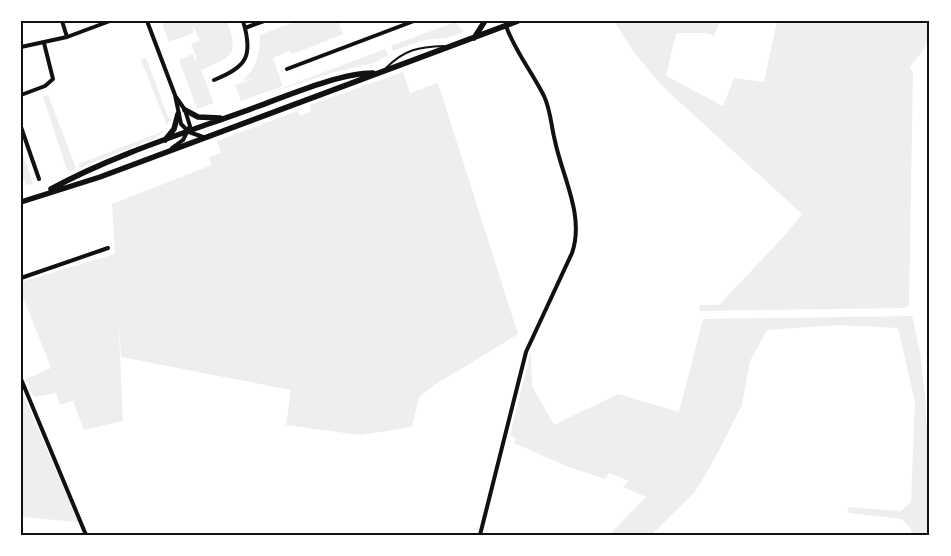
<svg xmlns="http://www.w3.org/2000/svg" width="951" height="556" font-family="'IBM Plex Sans',sans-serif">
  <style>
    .green { fill: #eee }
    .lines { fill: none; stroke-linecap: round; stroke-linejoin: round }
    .service { stroke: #111; stroke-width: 2 }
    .minor { stroke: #111; stroke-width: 4 }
    .primary { stroke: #111; stroke-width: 5.5 }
    .neatline { fill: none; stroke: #111; stroke-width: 2 }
  </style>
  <rect width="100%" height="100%" fill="#fff"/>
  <path class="green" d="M 161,21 L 227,21 C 240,56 231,57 201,70 L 214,103 L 197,109 L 179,60 L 193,54 L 195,60 L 197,59 L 191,44 L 200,40 L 194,28 L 192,28 L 194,33 L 169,42 Z
    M 296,21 L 338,21 L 343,34 L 293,54 L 289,51 L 273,58 L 283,86 L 241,101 L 235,85 L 259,76 L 242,81 C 256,69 260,54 260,35 Z
    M 614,21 L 720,21 L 714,36 L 708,33 L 676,33 L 666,76 L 723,106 L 734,78 L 764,82 L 777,21 L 930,21 L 930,41 L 910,67 L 913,72 L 909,304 L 906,308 L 700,311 L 699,305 L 719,305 L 786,234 L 802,214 L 662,86 L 633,51 Z
    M 455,22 L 464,32 L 447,38 L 424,40 L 393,51 L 391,46 Z
    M 385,49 L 388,55 L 374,63 L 335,72 L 269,93 Z
    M 146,58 L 169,119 L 167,126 L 141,60 Z
    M 403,72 L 410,93 L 438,83 L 518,334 L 433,386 L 419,397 L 412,427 L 360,435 L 286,425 L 291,390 L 121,357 L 118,310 L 123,421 L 84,430 L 73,401 L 60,405 L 56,393 L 34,397 L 26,379 L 51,368 L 21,292 L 21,282 L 115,254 L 112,204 L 212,165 L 209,157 L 221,153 L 217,141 L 297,111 L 301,116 L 311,111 L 310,105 Z
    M 48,95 L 76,168 L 71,172 L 67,170 L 43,97 Z
    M 164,131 L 156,138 L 79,168 L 78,164 Z
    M 21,149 L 33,184 L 26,185 L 21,172 Z
    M 912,316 C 930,384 928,464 928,535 L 912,535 L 911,529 L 902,519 L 849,513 L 847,507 L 901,511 L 911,502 L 915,402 L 898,328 L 838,325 L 767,330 L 750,361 L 742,405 L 715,458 L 695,492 L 651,535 L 609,535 L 646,497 L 623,487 L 629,481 L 609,473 L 605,479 L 566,466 L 514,443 L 516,438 L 510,435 L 531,351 L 532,386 L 554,425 L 618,394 L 679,412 L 703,319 Z
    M 21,389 L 78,522 L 21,517 Z"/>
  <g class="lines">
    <path class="service" d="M 386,68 C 405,49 419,47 444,46"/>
    <path class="minor" d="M 62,21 L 67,37
      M 147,21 L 175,95 L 181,124 L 189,132 L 203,137
      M 245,28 L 264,21
      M 21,47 L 67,37 L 110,21
      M 287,69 L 414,21
      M 214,80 C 246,67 254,57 243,21
      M 21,95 L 45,86 L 53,79 L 44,43
      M 21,127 L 39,179
      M 172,148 L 183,140 L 190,126 L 185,110 L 176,97
      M 21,278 L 108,248
      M 21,379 L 86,535
      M 480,535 L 526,352 L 572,253 C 585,216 562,176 555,141 C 551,126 551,111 544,96 C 532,72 515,51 506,26"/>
    <path class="primary" d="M 474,38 L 485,21
      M 185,110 L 198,117 L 220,118
      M 165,140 L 174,129 L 178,114
      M 51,189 C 115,154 188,132 256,107 C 289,95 340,73 373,73
      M 21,202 L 100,177 L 518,21"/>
  </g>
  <rect width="951" height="556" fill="none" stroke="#ffffff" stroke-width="45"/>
  <rect x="22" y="22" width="906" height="512" class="neatline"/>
</svg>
